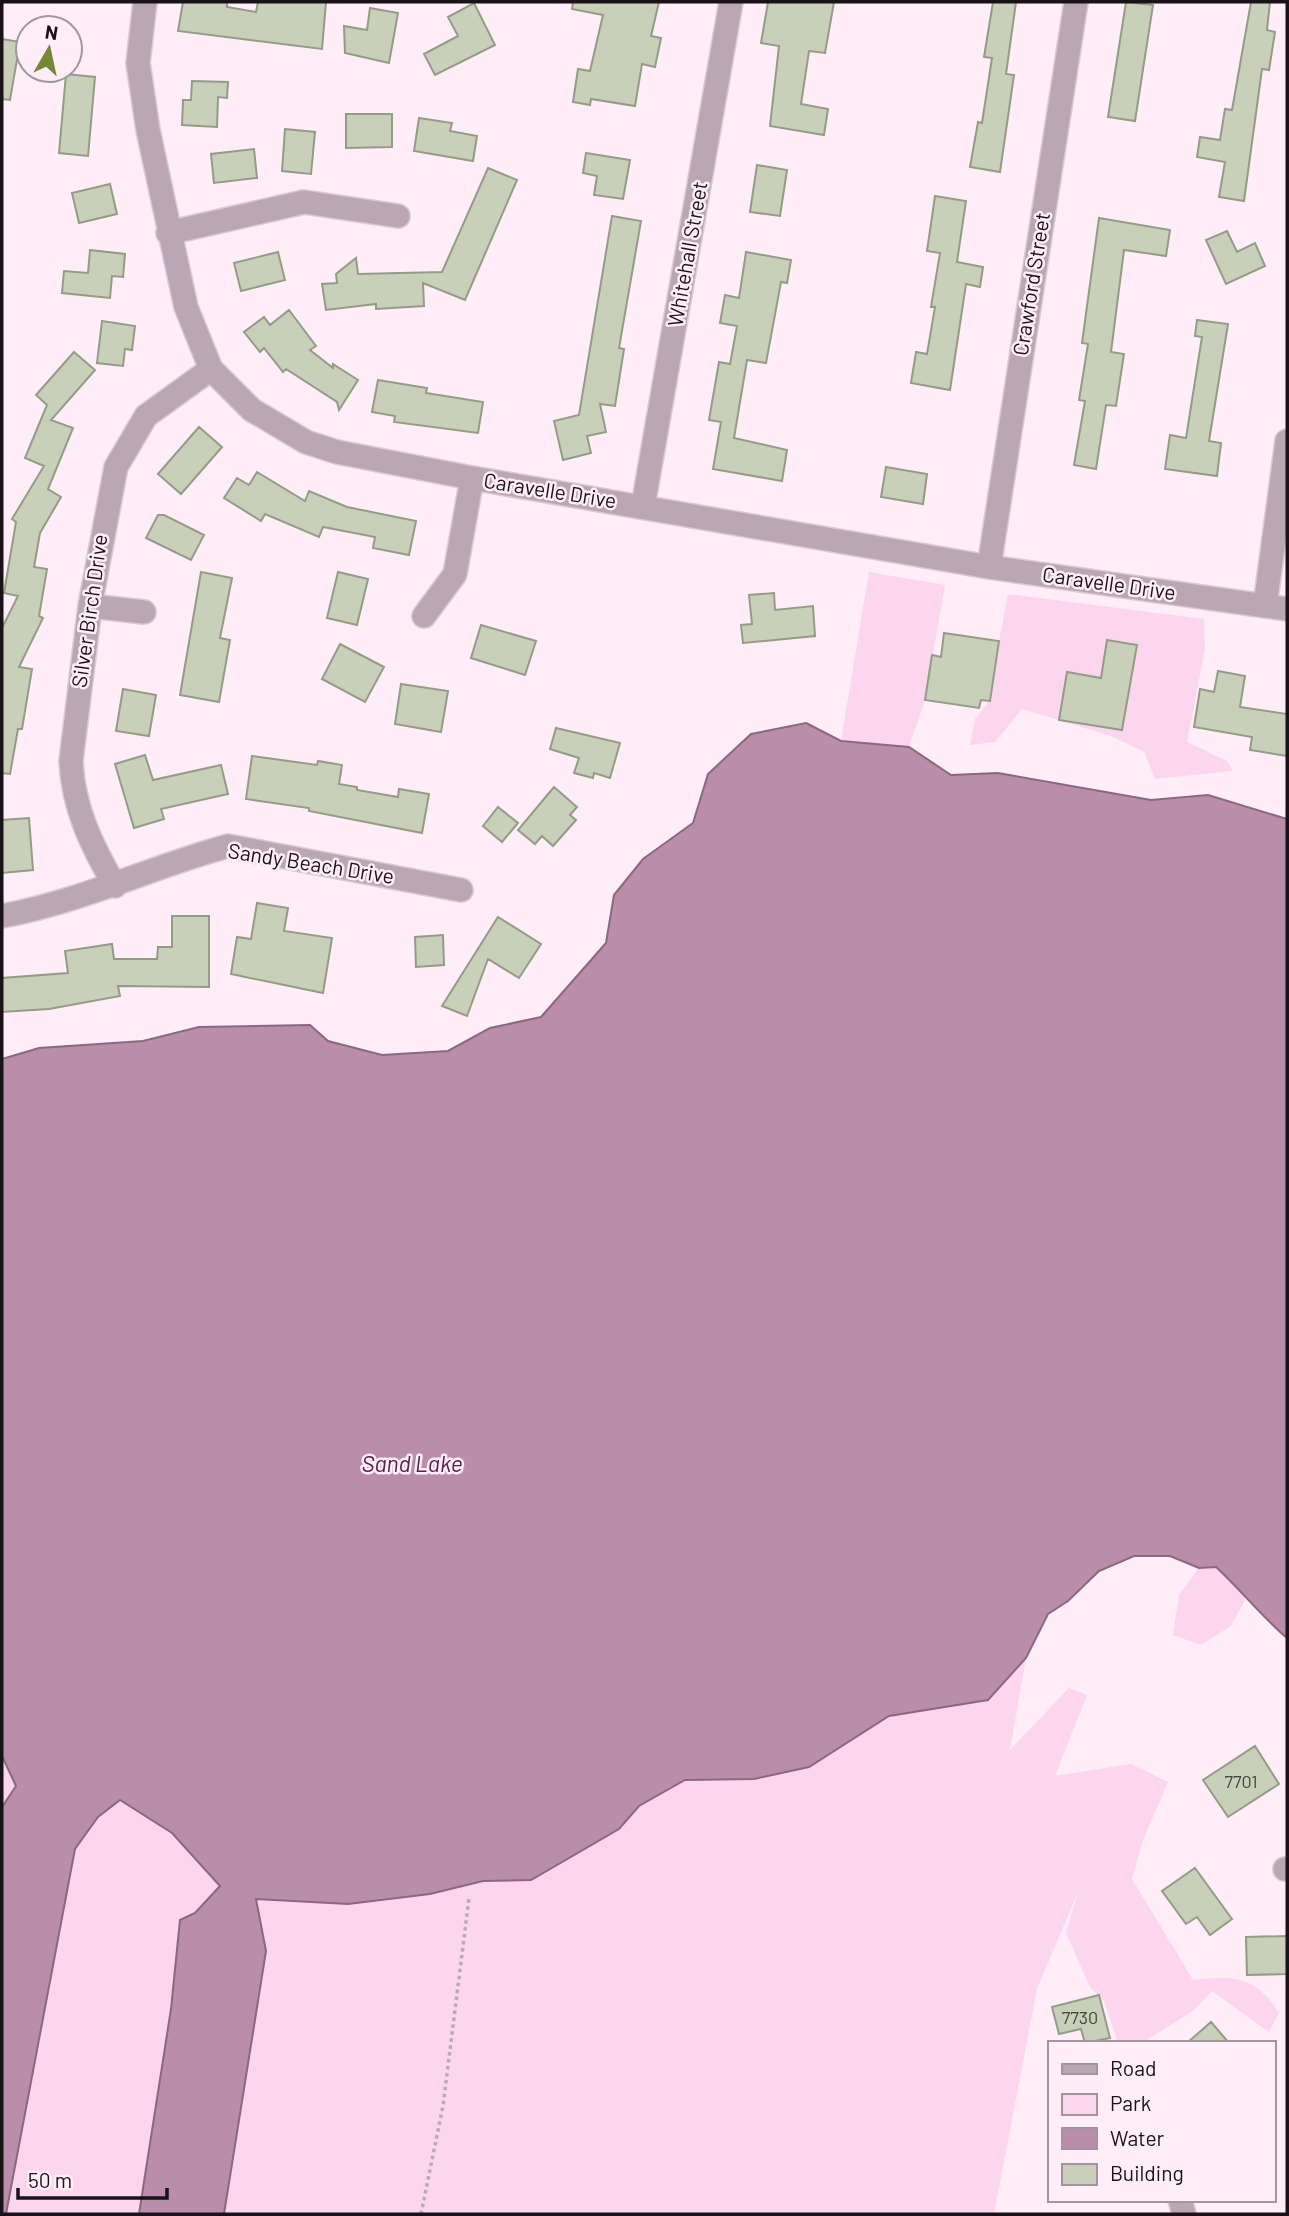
<svg xmlns="http://www.w3.org/2000/svg" width="1289" height="2216" font-family="Barlow,sans-serif">
  <style>
    .green { fill: #fcd6ef }
    .water { fill: #ba8eab; stroke: #8a697f; stroke-width: 2 }
    .building { fill: #c9d0ba; stroke: #959b87; stroke-width: 2 }
    .lines { fill: none; stroke-linecap: round; stroke-linejoin: round }
    .street-casing { stroke: #dacad4; stroke-width: 26 }
    .path { stroke: #b9abb4; stroke-width: 3.5; stroke-dasharray: 3.5 3.5; stroke-linecap: butt }
    .street { stroke: #bba6b3; stroke-width: 23 }
    .labels { text-anchor: middle; stroke-width: 5; stroke-linejoin: round; paint-order: stroke }
    .number-label { font-size: 18px; fill: #454240 }
    .street-label { font-size: 21px; fill: #191217; stroke: #ffedf8 }
    .water-label { font-size: 23px; font-style: italic; fill: #572048; stroke: #ffedf8 }
  </style>
  <rect width="100%" height="100%" fill="#ffedf8"/>
  <path class="green" d="M 869,572 L 945,585 L 925,700 L 909,747 L 841,741 Z
    M 1008,594 L 1204,619 L 1205,649 L 1187,742 L 1227,761 L 1233,771 L 1155,779 L 1144,752 L 1111,736 L 1022,709 L 995,742 L 970,745 L 975,719 L 987,704 Z
    M 1216,1567 L 1243,1592 L 1245,1600 L 1231,1626 L 1201,1645 L 1173,1635 L 1179,1595 L 1199,1568 Z
    M 1026,1658 L 1010,1750 L 1069,1688 L 1087,1695 L 1055,1776 L 1131,1764 L 1168,1782 L 1143,1840 L 1132,1879 L 1193,1980 C 1233,1976 1255,1975 1279,2013 L 1269,2032 L 1212,1991 L 1193,2011 L 1142,2043 L 1118,2043 L 1104,2001 L 1090,1987 L 1066,1933 L 1078,1892 L 1037,1989 L 994,2214 L 6,2214 L 75,1849 L 98,1817 L 120,1800 L 172,1833 L 220,1886 L 430,1894 L 483,1881 L 530,1880 L 619,1830 L 639,1806 L 685,1780 L 754,1779 L 809,1767 L 889,1716 L 988,1700 Z
    M 2,1756 L 17,1786 L 2,1805 Z"/>
  <path class="water" d="M 806,723 L 841,741 L 909,747 L 951,775 L 998,773 L 1151,800 L 1208,795 L 1287,819 L 1287,1638 C 1261,1616 1241,1590 1216,1567 L 1199,1568 L 1170,1556 L 1134,1556 L 1099,1571 L 1068,1601 L 1048,1614 L 1026,1658 L 988,1700 L 889,1716 L 809,1767 L 754,1779 L 685,1780 L 639,1806 L 619,1829 L 531,1880 L 483,1881 L 430,1894 L 348,1904 L 256,1899 L 266,1951 L 224,2214 L 139,2214 L 171,2009 L 180,1920 L 195,1913 L 220,1886 L 172,1833 L 120,1800 L 98,1817 L 75,1849 L 6,2214 L 2,2214 L 2,1807 L 16,1786 L 2,1756 L 2,1059 L 39,1048 L 143,1041 L 199,1027 L 310,1025 L 328,1041 L 382,1055 L 448,1051 L 490,1028 L 541,1017 L 606,943 L 614,895 L 643,859 L 693,823 L 708,774 L 751,734 Z"/>
  <path class="building" d="M 183,2 L 227,2 L 227,7 L 256,12 L 258,2 L 326,2 L 322,49 L 178,31 Z
    M 573,2 L 659,2 L 651,36 L 661,38 L 655,67 L 642,64 L 635,106 L 591,99 L 590,105 L 573,102 L 578,69 L 590,71 L 603,15 L 572,9 Z
    M 768,2 L 834,2 L 825,53 L 809,51 L 801,104 L 828,109 L 824,135 L 770,126 L 779,46 L 761,43 Z
    M 993,2 L 1016,2 L 1006,74 L 1014,75 L 1000,172 L 970,167 L 978,122 L 982,123 L 992,58 L 984,57 Z
    M 1126,2 L 1153,5 L 1135,121 L 1108,117 Z
    M 1251,2 L 1270,2 L 1267,30 L 1275,32 L 1269,70 L 1262,69 L 1244,201 L 1219,197 L 1225,162 L 1197,157 L 1200,137 L 1220,140 L 1225,109 L 1232,110 Z
    M 474,3 L 495,45 L 435,75 L 424,54 L 458,36 L 448,17 Z
    M 370,8 L 398,13 L 389,63 L 345,53 L 344,26 L 367,30 Z
    M 2,39 L 20,42 L 10,100 L 2,99 Z
    M 66,74 L 95,77 L 88,156 L 59,153 Z
    M 192,81 L 228,82 L 227,98 L 218,97 L 217,127 L 182,125 L 183,100 L 191,100 Z
    M 346,114 L 392,114 L 392,147 L 346,148 Z
    M 419,118 L 452,123 L 450,131 L 477,136 L 473,161 L 414,151 Z
    M 285,129 L 315,132 L 311,174 L 282,171 Z
    M 254,149 L 257,178 L 214,183 L 211,154 Z
    M 586,153 L 630,160 L 623,199 L 594,195 L 597,176 L 583,173 Z
    M 757,165 L 787,170 L 780,216 L 750,212 Z
    M 488,168 L 517,180 L 465,300 L 423,283 L 424,306 L 376,309 L 376,304 L 326,310 L 322,284 L 337,283 L 336,274 L 356,258 L 358,274 L 442,272 Z
    M 110,184 L 117,214 L 79,223 L 72,193 Z
    M 935,196 L 966,201 L 957,262 L 983,267 L 980,287 L 966,284 L 950,390 L 911,383 L 916,352 L 927,354 L 935,307 L 931,307 L 940,253 L 927,251 Z
    M 612,216 L 641,221 L 619,348 L 624,349 L 615,406 L 600,404 L 606,432 L 587,436 L 591,453 L 563,460 L 554,421 L 579,415 Z
    M 1099,218 L 1170,230 L 1166,256 L 1124,250 L 1111,352 L 1124,354 L 1116,406 L 1106,405 L 1096,469 L 1074,465 L 1085,401 L 1079,400 L 1088,344 L 1082,343 Z
    M 1227,231 L 1237,252 L 1255,243 L 1265,266 L 1226,284 L 1206,240 Z
    M 90,250 L 125,254 L 123,277 L 112,276 L 110,298 L 62,293 L 64,271 L 88,273 Z
    M 278,252 L 285,280 L 241,291 L 234,263 Z
    M 746,252 L 791,260 L 787,283 L 781,282 L 766,363 L 747,360 L 734,438 L 787,450 L 782,481 L 713,469 L 721,422 L 709,420 L 719,362 L 730,364 L 737,326 L 720,323 L 725,295 L 739,298 Z
    M 289,310 L 316,346 L 310,350 L 333,368 L 333,364 L 358,380 L 339,410 L 337,402 L 286,369 L 283,372 L 264,348 L 260,352 L 244,332 L 264,317 L 270,325 Z
    M 1197,320 L 1228,324 L 1209,441 L 1221,443 L 1217,476 L 1165,469 L 1170,435 L 1186,438 L 1202,337 L 1195,336 Z
    M 102,321 L 135,326 L 132,350 L 125,349 L 123,366 L 97,363 Z
    M 74,352 L 95,370 L 51,420 L 73,428 L 48,489 L 61,497 L 40,533 L 34,567 L 47,569 L 39,616 L 43,618 L 19,667 L 32,669 L 22,729 L 18,729 L 10,774 L 2,773 L 2,628 L 18,596 L 4,593 L 16,522 L 12,519 L 44,466 L 25,458 L 47,405 L 36,395 Z
    M 378,380 L 427,388 L 426,393 L 483,402 L 478,433 L 394,422 L 395,416 L 372,412 Z
    M 199,427 L 222,447 L 181,494 L 158,474 Z
    M 886,467 L 927,474 L 923,504 L 881,497 Z
    M 257,472 L 305,501 L 309,491 L 347,507 L 416,521 L 409,555 L 373,548 L 375,537 L 323,527 L 319,537 L 265,514 L 261,521 L 224,498 L 237,478 L 249,485 Z
    M 158,515 L 164,515 L 204,535 L 191,560 L 146,538 Z
    M 201,572 L 232,578 L 220,638 L 230,640 L 219,702 L 180,695 Z
    M 338,572 L 368,579 L 357,625 L 327,618 Z
    M 774,593 L 775,610 L 813,606 L 815,636 L 743,643 L 741,625 L 752,624 L 749,595 Z
    M 481,625 L 536,641 L 525,675 L 471,658 Z
    M 944,633 L 999,641 L 990,701 L 981,700 L 979,708 L 925,700 L 932,655 L 941,657 Z
    M 1107,640 L 1137,645 L 1122,730 L 1059,720 L 1067,672 L 1101,678 Z
    M 340,644 L 384,667 L 365,702 L 322,679 Z
    M 1218,671 L 1245,676 L 1240,707 L 1287,714 L 1287,756 L 1250,750 L 1252,737 L 1194,727 L 1200,689 L 1214,692 Z
    M 401,684 L 448,691 L 441,732 L 395,724 Z
    M 123,689 L 156,695 L 149,736 L 116,731 Z
    M 556,728 L 620,743 L 610,778 L 594,773 L 593,778 L 574,773 L 579,758 L 550,749 Z
    M 145,755 L 153,780 L 221,765 L 228,794 L 161,809 L 164,819 L 134,828 L 115,764 Z
    M 252,756 L 317,765 L 318,761 L 342,765 L 339,784 L 357,787 L 357,790 L 398,797 L 399,789 L 429,794 L 422,833 L 309,811 L 309,808 L 246,799 Z
    M 554,787 L 577,807 L 570,815 L 576,820 L 553,846 L 542,836 L 535,844 L 518,830 Z
    M 498,807 L 518,823 L 502,842 L 483,826 Z
    M 29,818 L 33,870 L 2,873 L 2,820 Z
    M 257,903 L 288,908 L 284,931 L 332,938 L 323,993 L 231,974 L 237,937 L 251,939 Z
    M 172,916 L 209,916 L 209,987 L 118,986 L 120,996 L 49,1009 L 2,1012 L 2,978 L 68,973 L 65,951 L 112,944 L 114,959 L 157,959 L 158,947 L 172,947 Z
    M 498,917 L 541,944 L 519,978 L 488,959 L 467,1016 L 442,1006 Z
    M 443,935 L 444,965 L 416,967 L 415,937 Z
    M 1255,1746 L 1279,1784 L 1228,1817 L 1203,1780 Z
    M 1195,1868 L 1232,1919 L 1210,1935 L 1197,1917 L 1186,1924 L 1162,1891 Z
    M 1287,1936 L 1287,1974 L 1247,1975 L 1246,1937 Z
    M 1099,1995 L 1110,2038 L 1085,2043 L 1081,2029 L 1059,2034 L 1052,2007 Z
    M 1211,2022 L 1229,2043 L 1187,2043 Z"/>
  <g class="lines">
    <defs>
      <path id="street" d="M 145,2 L 138,63 L 148,130 L 186,307 L 211,369 L 252,410 L 306,442 L 337,452 L 472,478 L 989,567 L 1287,609
        M 168,233 L 304,202 L 398,216
        M 643,506 L 731,2
        M 989,567 L 1076,2
        M 90,606 L 144,612
        M 1265,606 L 1287,441
        M 424,616 L 455,574 L 472,478
        M 115,886 C 92,846 73,808 71,761 L 90,606 L 116,467 L 146,416 L 211,369
        M 2,916 C 83,901 151,867 228,846 L 461,890
        M 1285,1869 L 1287,1869
        M 1180,2200 L 1184,2214"/>
    </defs>
    <use href="#street" class="street-casing"/>
    <path class="path" d="M 421,2214 L 443,2106 L 469,1898"/>
    <use href="#street" class="street"/>
  </g>
  <g class="labels">
    <g class="number-label">
      <text x="1241" y="1788">7701</text>
      <text x="1080" y="2024">7730</text>
    </g>
    <g class="street-label">
      <text transform="translate(688 254) rotate(-80)" y="7">Whitehall Street</text>
      <text transform="translate(1032 284) rotate(-81)" y="7">Crawford Street</text>
      <text transform="translate(550 491) rotate(9)" y="7">Caravelle Drive</text>
      <text transform="translate(1109 584) rotate(8)" y="7">Caravelle Drive</text>
      <text transform="translate(90 611) rotate(-82)" y="7">Silver Birch Drive</text>
      <text transform="translate(311 864) rotate(9)" y="7">Sandy Beach Drive</text>
    </g>
    <g class="water-label">
      <text x="412" y="1472">Sand Lake</text>
    </g>
  </g>
  <rect width="1289" height="2216" fill="none" stroke="#191217" stroke-width="7"/>
  <rect x="1048" y="2041" width="228" height="161" fill="#ffedf8" stroke="#a3959e" stroke-width="2"/>
  <rect x="1062" y="2064" width="35" height="10" fill="#bba6b3" stroke="#a3959e" stroke-width="2"/>
  <text x="1110" y="2076" font-size="21" fill="#191217">Road</text>
  <rect x="1062" y="2094" width="35" height="21" fill="#fcd6ef" stroke="#a3959e" stroke-width="2"/>
  <text x="1110" y="2111" font-size="21" fill="#191217">Park</text>
  <rect x="1062" y="2128" width="35" height="21" fill="#ba8eab" stroke="#a3959e" stroke-width="2"/>
  <text x="1110" y="2146" font-size="21" fill="#191217">Water</text>
  <rect x="1062" y="2164" width="35" height="21" fill="#c9d0ba" stroke="#a3959e" stroke-width="2"/>
  <text x="1110" y="2181" font-size="21" fill="#191217">Building</text>
  <g transform="translate(49 49) rotate(9)"><circle r="33" fill="#ffedf8" stroke="#a3959e" stroke-width="2"/>
  <path d="M0-5L12 26L0 18L-12 26Z" fill="#748838"/>
  <text y="-10" font-size="19" font-weight="bold" text-anchor="middle" fill="#191217">N</text>
  </g>
  <path d="M18 2188v10h149v-10" fill="none" stroke="#191217" stroke-width="3.5"/>
  <text x="28" y="2188" font-size="21" fill="#191217" stroke="#ffedf8" stroke-width="5" paint-order="stroke">50 m</text>
</svg>
